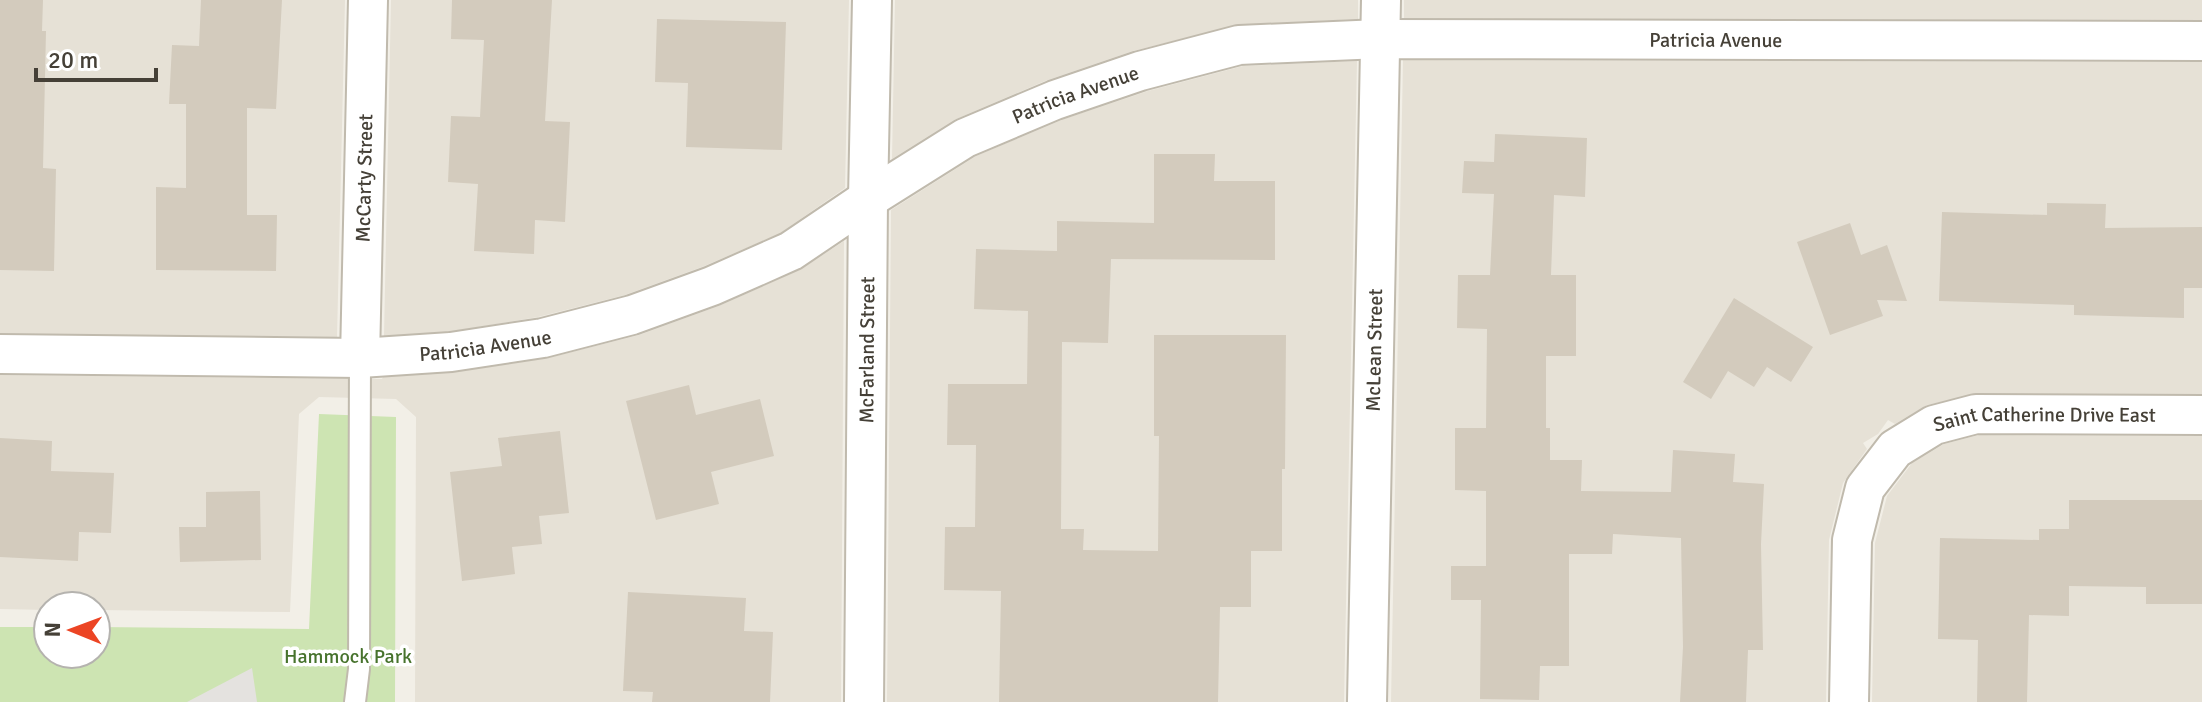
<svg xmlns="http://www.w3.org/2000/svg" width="2202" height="702" font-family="Signika,sans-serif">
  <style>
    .residential { fill: #e6e1d6 }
    .green { fill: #cde4b2 }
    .parking { fill: #e4e2df }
    .building { fill: #d3cbbd }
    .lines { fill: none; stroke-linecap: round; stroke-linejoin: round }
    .service-casing { stroke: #c0baad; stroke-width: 24 }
    .minor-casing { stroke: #c0baad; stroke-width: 42 }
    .service { stroke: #fff; stroke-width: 20 }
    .minor { stroke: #fff; stroke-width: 38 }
    .labels { text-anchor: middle; stroke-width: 7; stroke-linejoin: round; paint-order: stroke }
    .street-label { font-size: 20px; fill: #454037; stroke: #fff }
    .park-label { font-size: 20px; fill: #47732d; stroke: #fff }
  </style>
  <rect width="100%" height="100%" fill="#f2efe7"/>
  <path class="residential" d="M 0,0 L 345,0 L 337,337 L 0,334 Z
    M 391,0 L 849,0 L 845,188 L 779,234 L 702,267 L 625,295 L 538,317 L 448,332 L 384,336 Z
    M 895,0 L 1358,0 L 1358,19 L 1237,25 L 1133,51 L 1045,81 L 954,120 L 892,159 Z
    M 1404,0 L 2202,0 L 2202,20 L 1404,19 Z
    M 1403,60 L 2202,62 L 2202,395 L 1976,394 L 1927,405 L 1895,424 L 1888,420 L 1878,434 L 1863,443 L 1867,449 L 1843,483 L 1829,540 L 1826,702 L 1391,702 Z
    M 1357,61 L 1344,702 L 887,702 L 891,210 L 976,156 L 1064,119 L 1148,91 L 1243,66 Z
    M 844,241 L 841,702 L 415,702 L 416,417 L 396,399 L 319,397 L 299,414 L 290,612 L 96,610 L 96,606 L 48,606 L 48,610 L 0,609 L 0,375 L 382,379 L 383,377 L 455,372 L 548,358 L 639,335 L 721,305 L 801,269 Z
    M 1979,435 L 2202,436 L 2202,702 L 1872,702 L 1875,543 L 1887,496 L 1912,463 L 1944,444 Z"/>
  <path class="green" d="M 319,414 L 396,417 L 395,702 L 0,702 L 0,627 L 48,627 L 48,654 L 96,654 L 96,627 L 309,629 Z"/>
  <path class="parking" d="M 252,668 L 257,702 L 187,702 Z"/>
  <path class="building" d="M 0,0 L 43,0 L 42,31 L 46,31 L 43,168 L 56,169 L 54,271 L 0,270 Z
    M 201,0 L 282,0 L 276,109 L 247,108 L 247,215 L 277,215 L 276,271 L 156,270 L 156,187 L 186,188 L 186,104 L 169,104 L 172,45 L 199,46 Z
    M 452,0 L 552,0 L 545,121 L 570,122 L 565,222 L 535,220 L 534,254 L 474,251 L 478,184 L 448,182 L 451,116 L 480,117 L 484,40 L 451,39 Z
    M 657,19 L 786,22 L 782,150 L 686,147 L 688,83 L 655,82 Z
    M 1495,134 L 1587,138 L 1585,197 L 1554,195 L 1551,275 L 1576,275 L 1576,356 L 1546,356 L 1546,428 L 1550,428 L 1550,460 L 1582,460 L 1581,491 L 1671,492 L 1673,450 L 1735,454 L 1733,482 L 1764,484 L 1761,544 L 1763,650 L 1748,650 L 1746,702 L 1680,702 L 1683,647 L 1681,538 L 1613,534 L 1612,554 L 1569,554 L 1569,666 L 1540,666 L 1539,700 L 1480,699 L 1481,600 L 1451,600 L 1451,566 L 1486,566 L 1486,491 L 1455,490 L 1455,428 L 1486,428 L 1487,329 L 1457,328 L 1458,275 L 1490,275 L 1494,194 L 1462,193 L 1464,161 L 1494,162 Z
    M 1154,154 L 1215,154 L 1214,181 L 1275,181 L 1275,260 L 1111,259 L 1108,343 L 1062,342 L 1061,529 L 1084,529 L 1083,550 L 1158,551 L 1159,436 L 1154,436 L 1154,335 L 1286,335 L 1285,469 L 1282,469 L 1282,551 L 1251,551 L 1251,607 L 1220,607 L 1218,702 L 999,702 L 1001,591 L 944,590 L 945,527 L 975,527 L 976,445 L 947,445 L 948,384 L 1027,384 L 1028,311 L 974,309 L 976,249 L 1057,251 L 1057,221 L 1154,223 Z
    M 2047,203 L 2106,204 L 2105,228 L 2202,227 L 2202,288 L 2184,288 L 2184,318 L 2074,315 L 2074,305 L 1939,301 L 1942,212 L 2047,215 Z
    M 1850,223 L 1861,255 L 1887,245 L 1907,301 L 1877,300 L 1883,316 L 1830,335 L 1797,242 Z
    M 1734,298 L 1813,347 L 1791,382 L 1767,367 L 1754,387 L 1728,371 L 1711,399 L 1683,382 Z
    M 689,385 L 696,415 L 760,399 L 774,456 L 711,472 L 719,504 L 656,520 L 626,401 Z
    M 560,431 L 569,513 L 539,516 L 542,544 L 512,547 L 515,574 L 462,581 L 450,472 L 502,466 L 498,438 Z
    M 0,438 L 52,441 L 51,471 L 114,473 L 111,533 L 79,532 L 78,561 L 0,557 Z
    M 260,491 L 261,560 L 180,562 L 179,527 L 206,527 L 206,492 Z
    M 2069,500 L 2202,500 L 2202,604 L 2146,604 L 2146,587 L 2069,586 L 2069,616 L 2029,615 L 2027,702 L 1977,702 L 1978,640 L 1938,639 L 1940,538 L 2039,540 L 2039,529 L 2069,529 Z
    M 628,592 L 746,598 L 744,631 L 773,632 L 770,702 L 652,702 L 653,692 L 623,691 Z"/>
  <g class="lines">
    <defs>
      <path id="service" d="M 355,702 L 359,669 L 360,358"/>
      <g id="minor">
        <path id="s1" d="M 0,354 L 360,358 L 451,352 L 543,338 L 632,315 L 712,286 L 791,251 L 868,199 L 965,138 L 1055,100 L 1140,71 L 1239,45 L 1380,39 L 2202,41"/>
        <path id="s2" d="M 360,358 L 368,0"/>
        <path id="s3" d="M 864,702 L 868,199 L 872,0"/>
        <path id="s4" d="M 1367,702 L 1381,0"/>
        <path id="s5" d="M 1849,702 L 1852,540 L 1865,488 L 1895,449 L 1934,425 L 1976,414 L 2202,415"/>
      </g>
    </defs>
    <use href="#service" class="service-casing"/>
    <use href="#minor" class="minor-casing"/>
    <use href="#service" class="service"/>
    <use href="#minor" class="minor"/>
  </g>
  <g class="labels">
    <g class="street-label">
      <text dy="7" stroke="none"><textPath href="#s1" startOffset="1782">Patricia Avenue</textPath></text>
      <text dy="7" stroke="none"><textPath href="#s1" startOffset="1134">Patricia Avenue</textPath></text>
      <text dy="7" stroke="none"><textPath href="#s2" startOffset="180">McCarty Street</textPath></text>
      <text dy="7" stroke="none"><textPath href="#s1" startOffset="486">Patricia Avenue</textPath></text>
      <text dy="7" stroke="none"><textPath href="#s3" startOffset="352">McFarland Street</textPath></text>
      <text dy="7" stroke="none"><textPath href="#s4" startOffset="352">McLean Street</textPath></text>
      <text dy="7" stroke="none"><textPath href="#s5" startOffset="422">Saint Catherine Drive East</textPath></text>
    </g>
    <g class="park-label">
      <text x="348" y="663">Hammock Park</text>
    </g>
  </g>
  <g transform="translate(72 630) rotate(271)"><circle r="38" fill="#ffffff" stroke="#b5b3af" stroke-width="2"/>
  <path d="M0-6L14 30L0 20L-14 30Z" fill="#ec4524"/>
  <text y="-12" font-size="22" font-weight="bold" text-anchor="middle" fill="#454037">N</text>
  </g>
  <path d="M36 68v12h120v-12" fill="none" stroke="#454037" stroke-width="4"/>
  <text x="48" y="68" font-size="24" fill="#454037" stroke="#ffffff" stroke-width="6" paint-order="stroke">20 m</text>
</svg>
